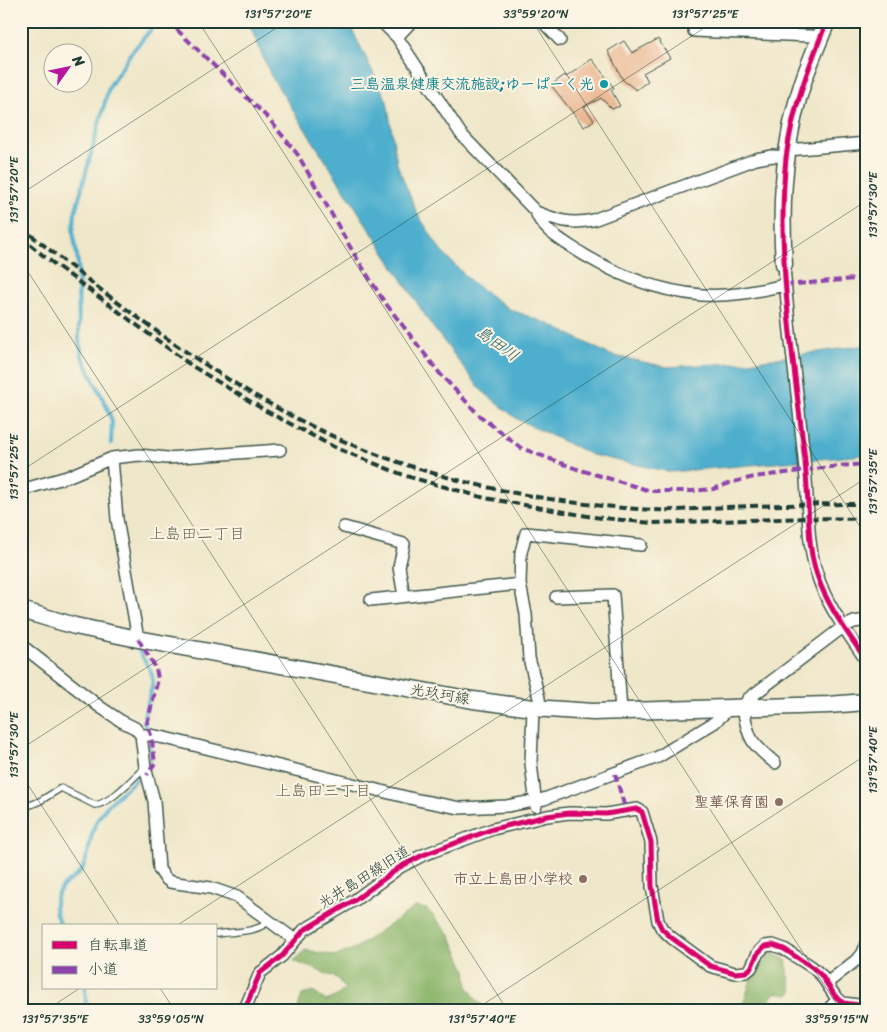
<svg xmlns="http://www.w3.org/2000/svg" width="887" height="1032" font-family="Sriracha,'Klee One',sans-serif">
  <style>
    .forest { fill: #8bb66c; stroke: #557a50 }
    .water { fill: #4eafcd; stroke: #367680 }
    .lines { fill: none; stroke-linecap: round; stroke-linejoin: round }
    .stream { stroke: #4eafcd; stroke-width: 4 }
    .building { fill: #eab48e }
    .lane-casing { stroke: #3e564a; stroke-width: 8 }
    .street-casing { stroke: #3e564a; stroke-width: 14 }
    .secondary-casing { stroke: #3e564a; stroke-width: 19 }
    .lane { stroke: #fff; stroke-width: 5.5 }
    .street { stroke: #fff; stroke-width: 11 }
    .secondary { stroke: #fff; stroke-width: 16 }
    .rail { stroke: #1f3d34; stroke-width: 4; stroke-dasharray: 8 4; stroke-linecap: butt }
    .quiet { stroke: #8e44ad; stroke-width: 4; stroke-dasharray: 8 4; stroke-linecap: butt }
    .cycleway-casing { stroke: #fcf5e5; stroke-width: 8 }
    .cycleway { stroke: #d6006c; stroke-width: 5 }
    .ticks { fill: none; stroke: #1f3d34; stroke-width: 1; stroke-opacity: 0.45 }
    .culture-dot { fill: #0f9aa8; stroke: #fcf5e5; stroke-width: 2 }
    .education-dot { fill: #8d6e63; stroke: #fcf5e5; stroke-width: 2 }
    .labels { text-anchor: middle; stroke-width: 4; stroke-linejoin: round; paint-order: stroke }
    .culture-label { font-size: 15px; font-weight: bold; fill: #0d838f; stroke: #fcf5e5; text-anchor: end }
    .street-label { font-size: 15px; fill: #1f3d34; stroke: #fcf5e5 }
    .education-label { font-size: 15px; font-weight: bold; fill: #785e54; stroke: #fcf5e5; text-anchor: end }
    .water-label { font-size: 16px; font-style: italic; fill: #2d5f62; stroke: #fcf5e5 }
    .neighbourhood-label { font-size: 16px; fill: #666754; stroke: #fcf5e5 }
    .neatline { fill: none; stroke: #1f3d34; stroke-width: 2 }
    .ticks-label { font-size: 12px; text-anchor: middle; fill: #1f3d34 }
  </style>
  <rect width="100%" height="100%" fill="#fcf5e5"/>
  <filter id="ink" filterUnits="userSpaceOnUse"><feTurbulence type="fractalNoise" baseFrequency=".02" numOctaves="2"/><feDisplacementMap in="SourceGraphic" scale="10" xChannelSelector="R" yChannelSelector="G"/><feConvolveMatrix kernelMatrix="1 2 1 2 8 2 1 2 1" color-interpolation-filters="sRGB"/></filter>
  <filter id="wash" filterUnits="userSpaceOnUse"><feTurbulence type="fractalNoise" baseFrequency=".0096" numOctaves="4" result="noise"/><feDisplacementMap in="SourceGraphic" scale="20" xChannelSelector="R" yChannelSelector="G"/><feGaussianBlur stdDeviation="1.12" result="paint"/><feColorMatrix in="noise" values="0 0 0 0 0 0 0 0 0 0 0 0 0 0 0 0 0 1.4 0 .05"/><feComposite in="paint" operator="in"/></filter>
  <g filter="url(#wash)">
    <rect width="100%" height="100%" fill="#efe7c9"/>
    <path class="forest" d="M 415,907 L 427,909 L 450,935 L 466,970 L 468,987 L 477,1001 L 490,1011 L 297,1011 L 302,995 L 313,992 L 326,1001 L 337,996 L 345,989 L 337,978 L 294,961 L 305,950 L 337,956 L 357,947 Z
      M 771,953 L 786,960 L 792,992 L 788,995 L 775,992 L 769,1001 L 774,1011 L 732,1011 L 744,1002 L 751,979 Z"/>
    <path class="water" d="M 248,21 L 348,21 L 387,101 L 397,164 L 417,213 L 441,251 L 473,283 L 509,309 L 549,324 L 610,355 L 667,367 L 749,362 L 866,345 L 866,455 L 670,472 L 592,455 L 517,419 L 481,390 L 432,326 L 271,76 Z"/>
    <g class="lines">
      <path class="stream" d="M 111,444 L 112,421 L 108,410 L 82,356 L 79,339 L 78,263 L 73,231 L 75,213 L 109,87 L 131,53 L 158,21
        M 139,651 C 143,659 150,667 152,675 C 155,689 145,704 144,718 C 144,734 156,753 148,768
        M 62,926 C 53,914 52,899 62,887 C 68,880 78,877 82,869 C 89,857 89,841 94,828 C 101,806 125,790 142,774
        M 84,1011 L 86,1001 L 85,988"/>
    </g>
    <g id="blocks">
      <path class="building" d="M 658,39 L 670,58 L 643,73 L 648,81 L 636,90 L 623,80 L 608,51 L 624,41 L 632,53 Z
        M 592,59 L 614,88 L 611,90 L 620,106 L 612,109 L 601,98 L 584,107 L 594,120 L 584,127 L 551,85 L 565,75 L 566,77 Z"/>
    </g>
  </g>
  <g filter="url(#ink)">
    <use href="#blocks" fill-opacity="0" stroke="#3e564a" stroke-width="1"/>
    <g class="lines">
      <defs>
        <path id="lane" d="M 21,809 L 40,801 L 61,788 L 95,805 C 110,804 133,778 145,767
          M 216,934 C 233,931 257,934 270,920"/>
        <path id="street" d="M 381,21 L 397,37 L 461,134 L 536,212 C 541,227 555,236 567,244 C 607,271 654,291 702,295 C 733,297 756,291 785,285
          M 542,21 L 560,40
          M 694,31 L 811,36 L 820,39
          M 397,37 L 412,21
          M 788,150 L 866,143
          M 536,212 C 557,220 570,225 593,220 L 756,159 L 772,156 L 787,157
          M 784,264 C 788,332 799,400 805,469 C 809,503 806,541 817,574 C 826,605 848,633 866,660
          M 21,490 L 67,477 L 112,458
          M 344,527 L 404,544 L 399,567 L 404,596
          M 556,597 L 613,595 L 621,711
          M 371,600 L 520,584
          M 138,639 L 117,519 L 112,458 L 139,455 L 167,458 L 280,450
          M 21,645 L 100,707 L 121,721 L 135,728 L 141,735 L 145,767 L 154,801 L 159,869 L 165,878 L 170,882 L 211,888 L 237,897 L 295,940
          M 533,708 L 531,763 L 536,806
          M 540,708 L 539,698 L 529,658 L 526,614 L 520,584 L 521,552 L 526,533 L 641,545
          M 141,735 L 149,735 L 165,738 L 418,800 L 460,808 L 507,806 L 544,799 L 658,757 L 715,722 L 730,708
          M 775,763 C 750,742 749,740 743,708 L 748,699 L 843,627 L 854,622 L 866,620
          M 827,983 L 859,958 L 863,953 L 866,945
          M 244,1011 L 260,973 L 282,956 L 304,930 L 355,900 L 400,867 L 423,855 L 493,829 L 547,816 L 569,813 L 606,814 L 637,809 L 642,812 L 651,842 L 652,886 L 658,921 L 662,929 L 672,938 L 710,966 L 735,973 L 746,972 L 751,968 L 758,953 L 765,946 L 773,945 L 784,949 L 812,967 L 821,975 L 835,996 L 843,1003 L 866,1006
          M 827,1011 L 838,999"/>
        <path id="secondary" d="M 784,264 C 780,204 784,140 803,82 C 810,61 819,41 827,21
          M 21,610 L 75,626 L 138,639 L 473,700 L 533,708 L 593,712 L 828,705 L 866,702"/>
      </defs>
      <use href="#lane" class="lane-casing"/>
      <use href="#street" class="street-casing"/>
      <use href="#secondary" class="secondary-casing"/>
      <use href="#lane" class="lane"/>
      <use href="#street" class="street"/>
      <use href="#secondary" class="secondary"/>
      <path class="rail" d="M 21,227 C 120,306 223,387 339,439 C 436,482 548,504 653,510 C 678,511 703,508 727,507 C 773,505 819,504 866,504
        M 21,237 L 45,257 L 192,366 L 266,411 L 336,448 L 406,476 L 485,498 L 593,517 L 652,523 L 809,518 L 866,519"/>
      <path class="quiet" d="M 168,21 L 269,119 L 298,155 L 353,252 L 383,300 L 441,375 L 480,416 L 521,448 L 577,469 L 651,491 L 692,491 L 713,489 L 733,482 L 754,477 L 839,466 L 866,464
        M 785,285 L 866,278
        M 138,639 L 156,668 L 158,679 L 147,724 L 151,735 L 155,763 L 147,775
        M 615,774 L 626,811"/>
      <defs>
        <path id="cycleway" d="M 827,21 C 809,66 792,110 786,158 C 776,256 793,354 804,452 C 806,469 807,487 808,504 C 809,528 809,552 817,575 C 827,606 848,633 866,660
          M 244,1011 L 260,973 L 282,956 L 304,930 L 355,900 L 400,867 L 423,855 L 493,829 L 547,816 L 569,813 L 606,814 L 637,809 L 642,812 L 651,842 L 652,886 L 658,921 L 662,929 L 672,938 L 710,966 L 735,973 L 746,972 L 751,968 L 758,953 L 765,946 L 773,945 L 784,949 L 812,967 L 821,975 L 835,996 L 843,1003 L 866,1006"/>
      </defs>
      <use href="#cycleway" class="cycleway-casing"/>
      <use href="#cycleway" class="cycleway"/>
    </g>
  </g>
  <path class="ticks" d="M 198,21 L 841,1011M 532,21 L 866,536M 865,21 L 866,23M 21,194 L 287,21M 21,261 L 508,1011M 21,471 L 715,21M 21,749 L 866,201M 21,774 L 120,926M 176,926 L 866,478M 160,988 L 175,1011M 45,1011 L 80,988M 473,1011 L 866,755"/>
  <circle class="culture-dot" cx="604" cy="84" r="5"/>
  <g class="education-dot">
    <circle cx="779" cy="802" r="5"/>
    <circle cx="583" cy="879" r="5"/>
  </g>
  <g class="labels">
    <g class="culture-label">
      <text x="594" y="89">三島温泉健康交流施設;ゆーぱーく光</text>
    </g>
    <g class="street-label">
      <text transform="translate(440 694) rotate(10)" y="5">光玖珂線</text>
      <text transform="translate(364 877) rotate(-32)" y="5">光井島田線旧道</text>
    </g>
    <g class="education-label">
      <text x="769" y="807">聖華保育園</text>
      <text x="573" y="884">市立上島田小学校</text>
    </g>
    <g class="water-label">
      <text transform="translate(498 343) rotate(36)" y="6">島田川</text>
    </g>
    <g class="neighbourhood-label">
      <text x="197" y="539">上島田二丁目</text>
      <text x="323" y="796">上島田三丁目</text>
    </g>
  </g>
  <rect width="887" height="1032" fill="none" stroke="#fcf5e5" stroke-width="55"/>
  <rect x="42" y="924" width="175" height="65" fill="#fcf5e5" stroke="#a4ab9e"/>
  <rect x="52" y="941" width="25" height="8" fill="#d6006c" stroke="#a4ab9e"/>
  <text x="88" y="950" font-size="15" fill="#1f3d34">自転車道</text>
  <rect x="52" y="966" width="25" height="8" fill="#8e44ad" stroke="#a4ab9e"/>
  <text x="88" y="974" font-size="15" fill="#1f3d34">小道</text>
  <g transform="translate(68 68) rotate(57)"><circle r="24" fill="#fcf5e5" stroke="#a4ab9e"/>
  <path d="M0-4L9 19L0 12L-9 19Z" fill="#b5179e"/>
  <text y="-8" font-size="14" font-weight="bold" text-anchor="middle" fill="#1f3d34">N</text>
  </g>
  <rect x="28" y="28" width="832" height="976" class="neatline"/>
  <g class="ticks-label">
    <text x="278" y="18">131°57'20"E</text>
    <text x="536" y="18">33°59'20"N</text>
    <text x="705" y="18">131°57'25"E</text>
    <text transform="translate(14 190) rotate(-90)" y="4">131°57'20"E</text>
    <text transform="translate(873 205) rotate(-90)" y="4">131°57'30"E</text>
    <text transform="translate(14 467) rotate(-90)" y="4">131°57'25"E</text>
    <text transform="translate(873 482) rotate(-90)" y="4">131°57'35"E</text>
    <text transform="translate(14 745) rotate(-90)" y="4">131°57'30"E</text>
    <text transform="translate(873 760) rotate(-90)" y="4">131°57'40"E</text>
    <text x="55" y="1023">131°57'35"E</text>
    <text x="171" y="1023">33°59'05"N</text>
    <text x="482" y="1023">131°57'40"E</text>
    <text x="837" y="1023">33°59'15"N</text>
  </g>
</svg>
